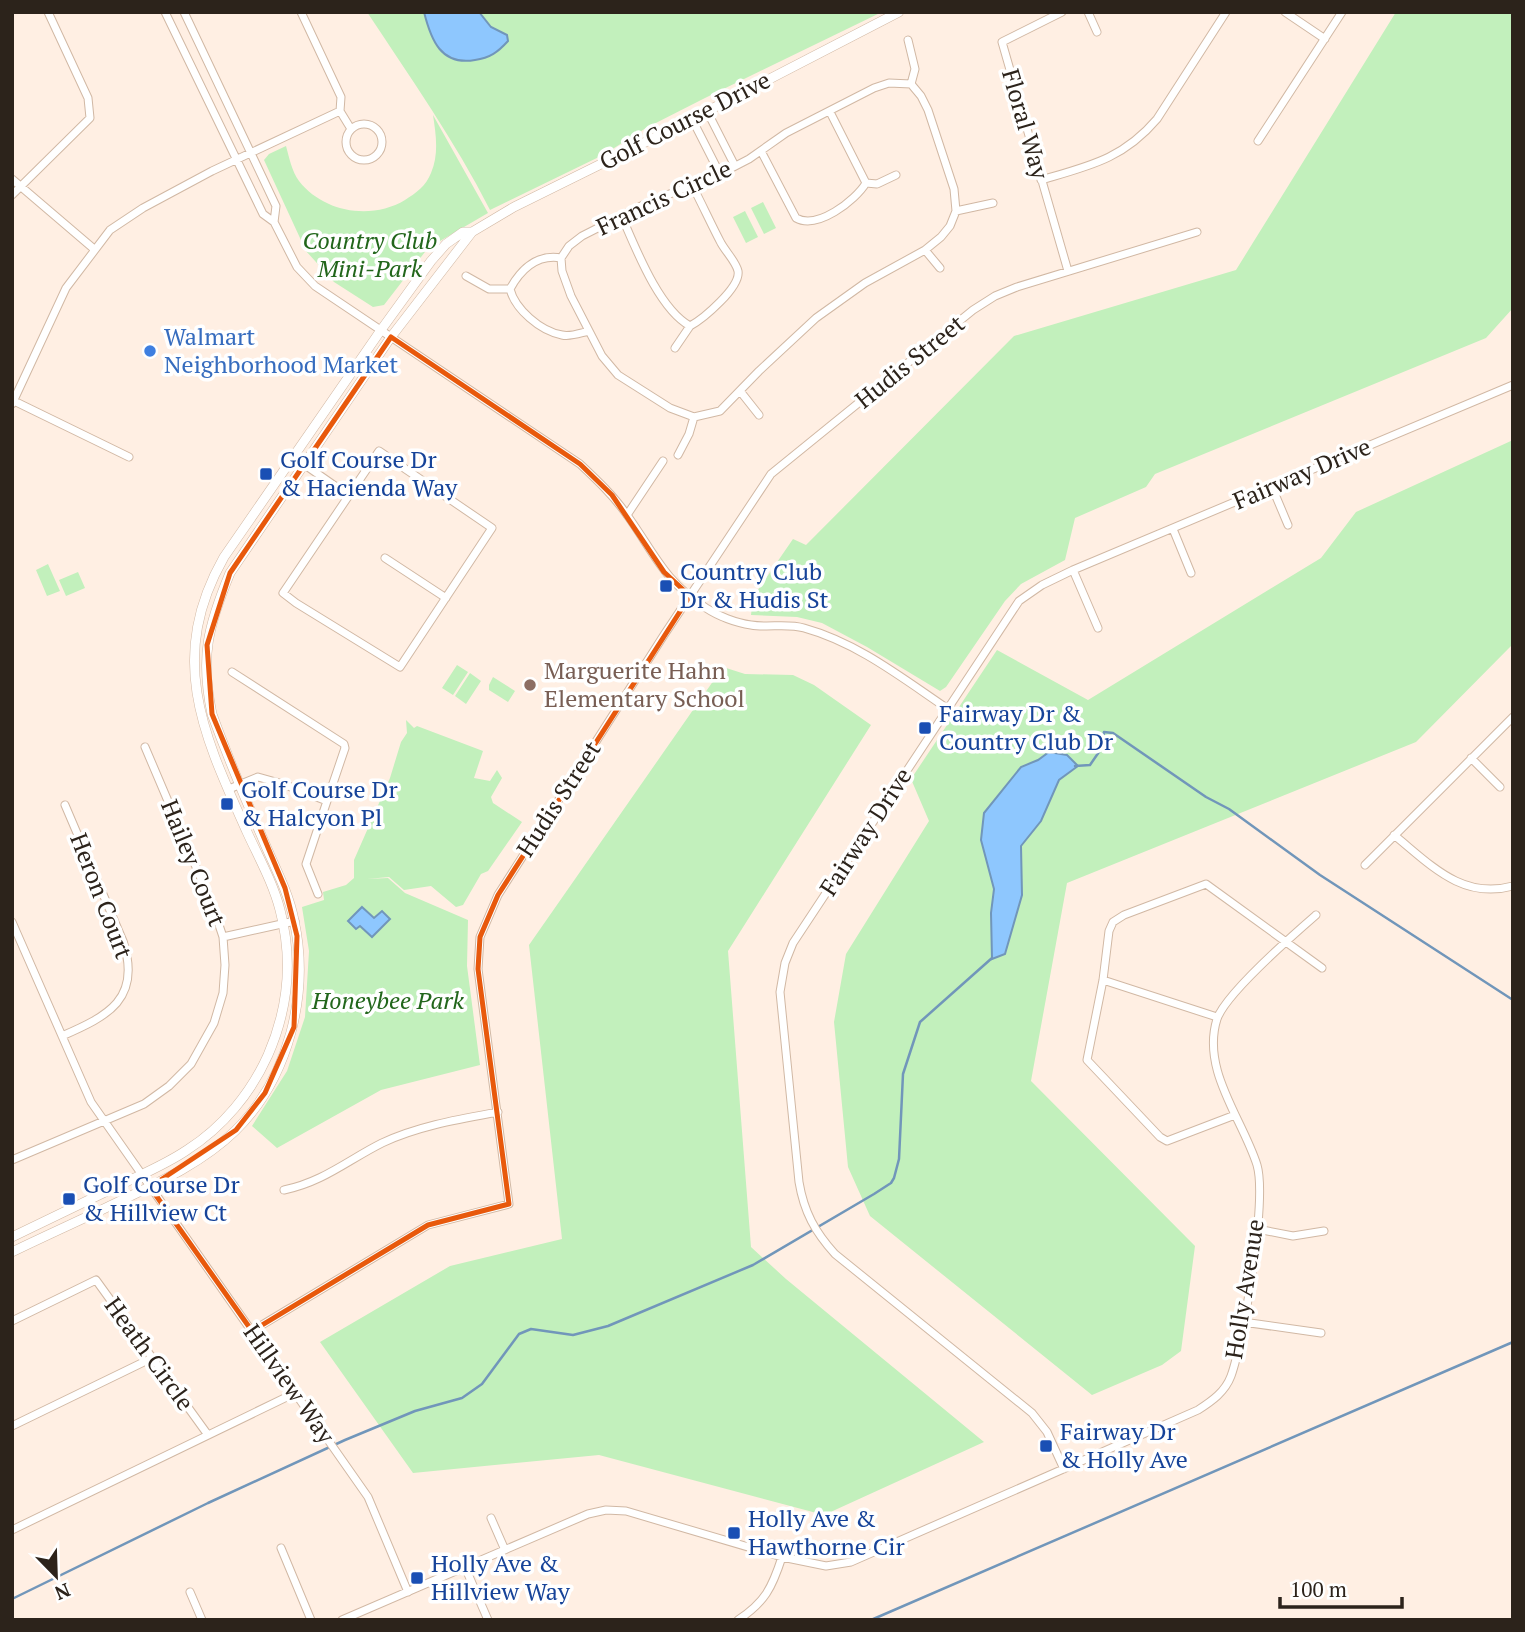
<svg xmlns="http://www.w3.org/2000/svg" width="1525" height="1632" font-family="'PT Serif',serif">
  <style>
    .green { fill: #c2f0bc }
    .water { fill: #8ec7fe; stroke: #7196ba; stroke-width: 2 }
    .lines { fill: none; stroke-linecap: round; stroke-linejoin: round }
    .stream { stroke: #7196ba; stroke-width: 2.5 }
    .minor-casing { stroke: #d1b8a4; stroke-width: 9 }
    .tertiary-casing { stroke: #d1b8a4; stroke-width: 10 }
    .minor { stroke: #fff; stroke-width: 7 }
    .tertiary { stroke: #fff; stroke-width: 9 }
    .marked { fill: none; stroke: #e8590c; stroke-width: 5; stroke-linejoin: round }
    .shop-dot { fill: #3f7fe0; stroke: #fff; stroke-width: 2.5 }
    .transit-dot { fill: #1a4fb4; stroke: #fff; stroke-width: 2.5 }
    .education-dot { fill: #8d6e63; stroke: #fff; stroke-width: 2.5 }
    .labels { text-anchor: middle; stroke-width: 7; stroke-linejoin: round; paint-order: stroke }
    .street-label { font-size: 24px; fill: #2c231b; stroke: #fff }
    .park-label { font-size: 24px; font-style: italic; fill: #22661b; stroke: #fff }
    .shop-label { font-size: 24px; fill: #366cbe; stroke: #fff; text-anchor: start }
    .transit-label { font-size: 24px; fill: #164399; stroke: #fff; text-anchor: start }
    .education-label { font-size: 24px; fill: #785e54; stroke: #fff; text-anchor: start }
  </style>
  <rect width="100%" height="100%" fill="#ffefe3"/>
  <path class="green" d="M 367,12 L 882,12 L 705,98 L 646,128 L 603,155 L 490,210 C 455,141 410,77 367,12 Z
    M 1396,12 L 1513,12 L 1513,308 L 1486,338 L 1155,474 L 1146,487 L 1075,518 L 1065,560 L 1021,584 L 1005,601 L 946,687 L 940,691 L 867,647 L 822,623 L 797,617 L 751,615 L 753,597 L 793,539 L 806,545 L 1014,336 L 1236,270 Z
    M 433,115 L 488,213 L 428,248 L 384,305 L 373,307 L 334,282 L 306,251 L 264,160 L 269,154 L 286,146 C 289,157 292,172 299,181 C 324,213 372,220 405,200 C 416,193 426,186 431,173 C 439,154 436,135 433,115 Z
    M 763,202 L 776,228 L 764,234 L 751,208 Z
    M 745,211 L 758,237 L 746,243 L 733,217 Z
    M 1513,440 L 1513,644 L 1416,742 L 1067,883 L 1031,1081 L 1195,1246 L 1181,1351 L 1162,1365 L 1092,1395 L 870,1216 L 848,1167 L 834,1022 L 846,954 L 929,821 L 911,779 L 997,650 L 1088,700 L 1321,558 L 1356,512 Z
    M 48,564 L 60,591 L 47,596 L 36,570 Z
    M 78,572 L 85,588 L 66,596 L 59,580 Z
    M 457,665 L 468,672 L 453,695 L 442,688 Z
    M 723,667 L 745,674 L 793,675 L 814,685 L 871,725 L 728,951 L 751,1247 L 786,1279 L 984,1442 L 824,1515 L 599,1455 L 413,1473 L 320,1342 L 450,1266 L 562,1239 L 529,945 Z
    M 470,673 L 481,681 L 466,704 L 455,696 Z
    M 493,677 L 515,691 L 508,702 L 489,690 L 489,685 Z
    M 406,720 L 414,728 L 417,726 L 483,751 L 474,778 L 490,781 L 497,770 L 502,778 L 491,797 L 493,803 L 522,822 L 488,871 L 481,874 L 463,905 L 456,907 L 431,886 L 404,890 L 389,877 L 367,879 L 388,878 L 405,893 L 468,920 L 467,966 L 480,1065 L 381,1090 L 277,1148 L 252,1126 L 287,1071 L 305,1017 L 309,951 L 302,907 L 324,900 L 323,892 L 346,885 L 354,878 L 354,860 L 390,778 L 401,742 L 407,733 Z"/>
  <path class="water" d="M 424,12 L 479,12 L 491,27 L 507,35 L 508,41 C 498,52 490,58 475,60 C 441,66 431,40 424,12 Z
    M 1049,752 L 1067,755 L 1078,766 L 1059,780 L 1041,821 L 1021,846 L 1022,895 L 1005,954 L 992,959 L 991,913 L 994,889 L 981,840 L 984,813 L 1021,767 L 1038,760 Z
    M 362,907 L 374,918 L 382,911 L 390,919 L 372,937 L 360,926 L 356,929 L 348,921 Z"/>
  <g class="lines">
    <path class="stream" d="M 1075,766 L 1090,765 L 1101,749 L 1104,732 L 1113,733 L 1206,797 L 1229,809 L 1320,875 L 1513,1000
      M 12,1599 L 208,1503 L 345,1440 L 415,1411 L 462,1398 L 482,1384 L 519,1334 L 531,1329 L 573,1335 L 608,1326 L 753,1265 L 874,1194 L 891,1183 L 894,1178 L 899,1159 L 903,1074 L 920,1022 L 992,958
      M 871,1620 L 1513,1342"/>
    <defs>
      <path id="minor" d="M 165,12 L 263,214 L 274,222 L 297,267 L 315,286 L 580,464 C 597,480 614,496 627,515 C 655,554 663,580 706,608 C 718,616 736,623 751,625 C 768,628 787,623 804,628 C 858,643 902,678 948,709
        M 184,12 L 276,206 L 274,222
        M 301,12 L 341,97 L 340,111
        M 1062,12 L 1002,42 L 1068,271
        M 1088,12 L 1097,32
        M 1285,12 L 1325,39
        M 908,40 L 915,69 L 911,84
        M 889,83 L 911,84 L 921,96 L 928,110 L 954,189 L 956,211 L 950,226 L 941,237 L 925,250 L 865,283 L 816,318 L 759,371 L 720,411 L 694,417 L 670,408 L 618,375 L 602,356 L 571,296 L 562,271 L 561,258 L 569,246 L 582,236 L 647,203 L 720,174 L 749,159 L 786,133 L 874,88 Z
        M 340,111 L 351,129
        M 707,111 L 735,166
        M 830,112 L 866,183
        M 692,119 L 720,174
        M346 142a18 18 0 1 1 36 0a18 18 0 1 1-36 0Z
        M 1258,141 L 1342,12
        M 761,151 L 796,218 C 817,230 855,201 866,183
        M 12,179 L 94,249
        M 1041,180 C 1089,166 1123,159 1157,119 L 1226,12
        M 866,183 L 877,184 L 896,175
        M 12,195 L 90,118 L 88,98 L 48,12
        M 956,211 L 993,203
        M 622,217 C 636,249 659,309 690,326 C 703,319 741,287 738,271 C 736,262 726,252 721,243 C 711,224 702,204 692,185
        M 925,250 L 940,268
        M 561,258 C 537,254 521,269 510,289 C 515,309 540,331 562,335 C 571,337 580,333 589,331
        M 466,276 L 489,289 L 510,289
        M 675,348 L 690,326
        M 740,391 L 759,415
        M 12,400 L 129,457
        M 12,404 L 66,288 L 110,230 L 143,208 L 212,171 L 340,111
        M 379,451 L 492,528 L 400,667 L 296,603 L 283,593 Z
        M 678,455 L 689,434 L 694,417
        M 305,465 L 348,495
        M 1272,487 L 1288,525
        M 627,515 L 663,461
        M 1173,529 L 1191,573
        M 385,558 L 446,598
        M 1073,570 L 1098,628
        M 232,672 L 344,744 L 345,748 L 327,801
        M 1471,758 L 1500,787
        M 229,789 L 258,777 L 283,784 L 327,801 L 306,864 L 318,894
        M 1394,835 C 1431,865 1462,900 1513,886
        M 1365,865 L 1513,717
        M 12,922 L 91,1102 L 368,1497 L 408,1592
        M 223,937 L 295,921
        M 1103,980 L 1217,1017
        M 62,1036 C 108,1016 142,999 123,941 L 65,805
        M 1235,1115 L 1167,1141 L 1160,1137 L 1087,1060 L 1103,980 L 1109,931 L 1113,922 L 1124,915 L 1206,884 L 1322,968
        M 12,1160 L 144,1104 L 169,1086 L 191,1064 L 214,1023 L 223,993 L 225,965 L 223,937 L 213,907 L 145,747
        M 284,1190 C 323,1182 348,1160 382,1143 C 418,1126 460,1119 498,1112
        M 1257,1229 L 1293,1236 L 1324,1231
        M 12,1321 L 96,1280 L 208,1435
        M 1243,1322 L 1321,1333
        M 252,1331 L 428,1225 L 509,1204 L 478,969 L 480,937 L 498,895 L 664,635 L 771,474 L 973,310 L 995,296 L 1017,287 L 1197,232
        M 12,1426 L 152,1358
        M 1064,1469 L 1047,1432 L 1032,1413 L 835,1254 C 815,1232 804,1212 799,1182 L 780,992 L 785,963 L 793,943 L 1019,601 L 1042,585 L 1073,570 L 1513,385
        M 491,1518 L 505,1550
        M 12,1530 L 295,1393
        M 281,1548 L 311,1620
        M 465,1567 L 488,1620
        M 190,1592 L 202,1620
        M 342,1620 L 588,1514 L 606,1510 L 626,1511 L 782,1557 L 826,1566 L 851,1562 L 1198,1410 C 1212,1401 1225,1392 1231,1376 C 1244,1340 1267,1199 1257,1165 C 1242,1118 1201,1070 1217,1019 C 1226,993 1293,935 1316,915
        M 738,1620 C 765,1602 772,1588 782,1557"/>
      <path id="tertiary" d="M 12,1237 C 50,1219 88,1200 126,1182 C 147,1172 168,1163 187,1150 C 223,1127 251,1093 268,1055 C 288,1009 293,959 280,910 C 273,883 259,858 247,832 C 204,736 166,659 224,557 L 381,330 L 431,261 L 446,244 L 463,232 L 472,232 L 514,207 L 692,119 L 899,12
        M 12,1252 C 47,1235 83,1219 118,1202 C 158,1183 202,1163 235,1131 C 289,1078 310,993 294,920 C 288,890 273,864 262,837 C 244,796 227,755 212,714 C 200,657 208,626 230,573 L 391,337 L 472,232"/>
    </defs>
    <use href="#minor" class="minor-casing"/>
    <use href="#tertiary" class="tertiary-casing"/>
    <use href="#minor" class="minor"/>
    <use href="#tertiary" class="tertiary"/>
  </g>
  <path class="marked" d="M 391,337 L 580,464 L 612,495 L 664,572 L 690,596 L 498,895 L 480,937 L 478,969 L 509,1204 L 428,1225 L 252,1331 L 150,1187 L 236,1130 L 265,1093 L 294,1027 L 297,936 L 285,888 L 212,714 L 207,645 L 230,573 Z"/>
  <circle class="shop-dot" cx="150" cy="351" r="7"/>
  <g class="transit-dot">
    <rect x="259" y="467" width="14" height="14" rx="3.5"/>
    <rect x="659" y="579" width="14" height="14" rx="3.5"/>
    <rect x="918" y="721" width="14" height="14" rx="3.5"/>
    <rect x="220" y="797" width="14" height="14" rx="3.5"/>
    <rect x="62" y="1192" width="14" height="14" rx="3.5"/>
    <rect x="1039" y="1439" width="14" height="14" rx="3.5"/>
    <rect x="727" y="1526" width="14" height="14" rx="3.5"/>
    <rect x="410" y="1571" width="14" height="14" rx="3.5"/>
  </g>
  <circle class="education-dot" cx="530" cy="685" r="7"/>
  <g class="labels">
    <g class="street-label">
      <text transform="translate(685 121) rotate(-27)" y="8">Golf Course Drive</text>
      <text transform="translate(1025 124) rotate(74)" y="8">Floral Way</text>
      <text transform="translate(664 198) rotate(-25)" y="8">Francis Circle</text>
      <text transform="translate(910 362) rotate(-39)" y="8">Hudis Street</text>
      <text transform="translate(1302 474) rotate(-23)" y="8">Fairway Drive</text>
      <text transform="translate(559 799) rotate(-57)" y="8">Hudis Street</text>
      <text transform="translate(866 832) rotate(-57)" y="8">Fairway Drive</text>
      <text transform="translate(193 863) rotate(68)" y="8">Hailey Court</text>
      <text transform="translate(101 896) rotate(69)" y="8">Heron Court</text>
      <text transform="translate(1245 1289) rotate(-81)" y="8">Holly Avenue</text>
      <text transform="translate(149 1354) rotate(54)" y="8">Heath Circle</text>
      <text transform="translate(289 1384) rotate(55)" y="8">Hillview Way</text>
    </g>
    <g class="park-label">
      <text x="370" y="249">Country Club<tspan x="370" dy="28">Mini-Park</tspan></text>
      <text x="388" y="1009">Honeybee Park</text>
    </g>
    <g class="shop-label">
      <text x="164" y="345">Walmart<tspan x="164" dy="28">Neighborhood Market</tspan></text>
    </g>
    <g class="transit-label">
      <text x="280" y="468">Golf Course Dr<tspan x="280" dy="28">&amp; Hacienda Way</tspan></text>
      <text x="680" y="580">Country Club<tspan x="680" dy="28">Dr &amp; Hudis St</tspan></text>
      <text x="939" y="722">Fairway Dr &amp;<tspan x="939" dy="28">Country Club Dr</tspan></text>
      <text x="241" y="798">Golf Course Dr<tspan x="241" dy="28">&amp; Halcyon Pl</tspan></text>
      <text x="83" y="1193">Golf Course Dr<tspan x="83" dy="28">&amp; Hillview Ct</tspan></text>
      <text x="1060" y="1440">Fairway Dr<tspan x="1060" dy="28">&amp; Holly Ave</tspan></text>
      <text x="748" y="1527">Holly Ave &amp;<tspan x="748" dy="28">Hawthorne Cir</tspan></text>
      <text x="431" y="1572">Holly Ave &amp;<tspan x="431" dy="28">Hillview Way</tspan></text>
    </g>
    <g class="education-label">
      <text x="544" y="679">Marguerite Hahn<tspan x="544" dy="28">Elementary School</tspan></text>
    </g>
  </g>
  <rect width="1525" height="1632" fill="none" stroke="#2c231b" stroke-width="28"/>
  <g transform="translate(56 1576) rotate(157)" stroke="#ffffff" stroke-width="5" paint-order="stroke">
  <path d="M0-5L12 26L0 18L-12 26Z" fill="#2c231b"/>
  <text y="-10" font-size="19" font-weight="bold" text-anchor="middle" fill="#2c231b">N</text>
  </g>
  <path d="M1280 1597v10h122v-10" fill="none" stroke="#2c231b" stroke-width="3.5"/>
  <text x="1290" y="1597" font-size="21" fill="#2c231b" stroke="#ffffff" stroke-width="5" paint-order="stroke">100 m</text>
</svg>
